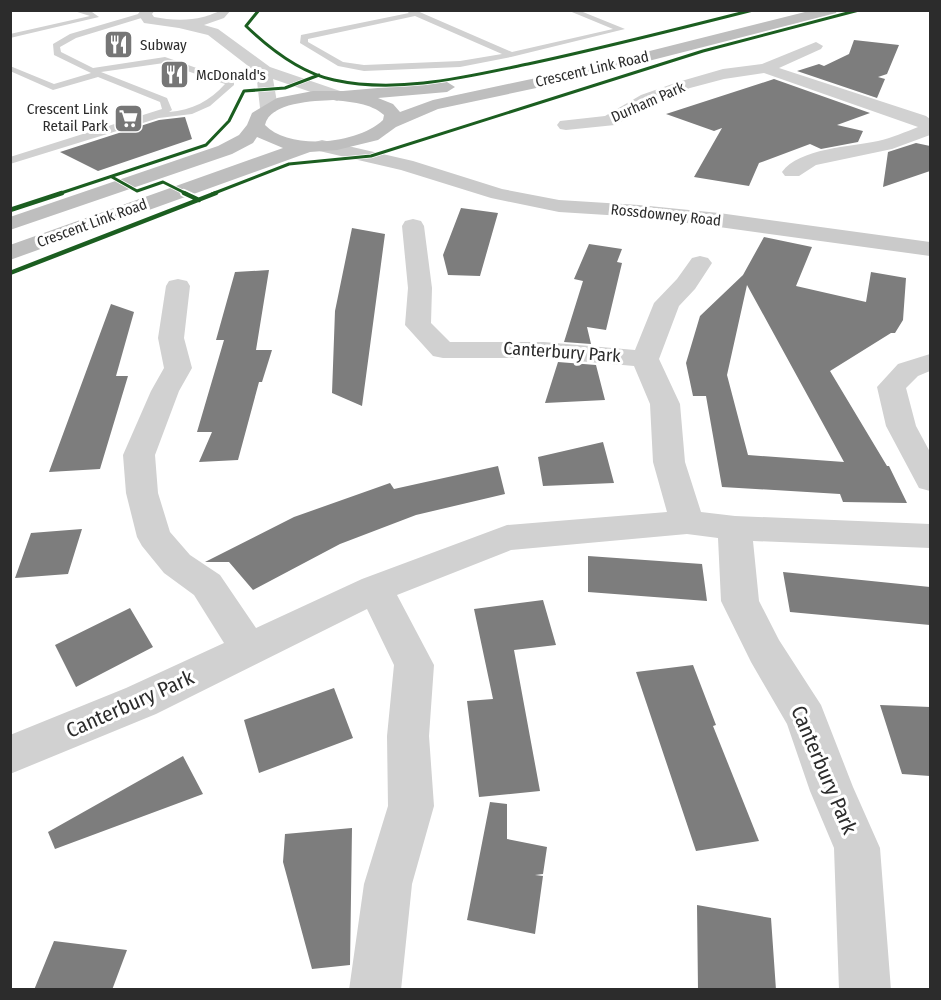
<svg xmlns="http://www.w3.org/2000/svg" width="941" height="1000" font-family="'Fira Sans Condensed',sans-serif">
  <style>
    .building { fill: #7d7d7d; fill-rule: evenodd }
    .lines { fill: none; stroke-linecap: round; stroke-linejoin: round }
    .lane { fill: #d1d1d1; fill-rule: evenodd }
    .street { fill: #d1d1d1; fill-rule: evenodd }
    .secondary { fill: #cacaca; fill-rule: evenodd }
    .highway { fill: #bebebe; fill-rule: evenodd }
    .cycleway-far1-casing { stroke: #fff; stroke-width: 4.5 }
    .cycleway-casing { stroke: #fff; stroke-width: 8 }
    .cycleway-far1 { stroke: #1b5e20; stroke-width: 3 }
    .cycleway { stroke: #1b5e20; stroke-width: 4.5 }
    .labels { text-anchor: middle; stroke-width: 6; stroke-linejoin: round; paint-order: stroke }
    .far-poi-label { font-size: 15px; fill: #2c2c2c; stroke: #fff; text-anchor: start }
    .far-street-label { font-size: 15px; fill: #2c2c2c; stroke: #fff }
    .street-label { font-size: 18px; fill: #2c2c2c; stroke: #fff }
    .near-street-label { font-size: 21px; fill: #2c2c2c; stroke: #fff }
  </style>
  <rect width="100%" height="100%" fill="#fff"/>
  <path class="building" d="M 854,40 L 899,45 L 887,74 L 878,77 L 885,79 L 877,98 L 797,71 L 819,64 L 824,66 L 849,54 Z
    M 774,79 L 870,113 L 837,125 L 863,131 L 858,142 L 821,149 L 810,144 L 759,163 L 749,186 L 694,177 L 722,128 L 714,131 L 666,114 Z
    M 185,117 L 192,139 L 98,171 L 60,152 L 159,120 Z
    M 916,143 L 930,146 L 930,171 L 883,187 L 888,152 Z
    M 461,208 L 498,213 L 480,276 L 448,275 L 443,255 Z
    M 352,228 L 385,234 L 362,406 L 332,393 L 335,311 Z
    M 764,237 L 812,247 L 796,286 L 866,302 L 871,272 L 906,278 L 903,320 L 895,333 L 891,333 L 830,371 L 887,466 L 889,466 L 907,503 L 843,502 L 840,494 L 722,487 L 706,396 L 693,396 L 686,363 L 700,316 L 743,275 ZM 747,285 L 844,462 L 748,455 L 727,375 Z
    M 589,244 L 622,249 L 617,262 L 622,263 L 606,330 L 587,327 L 591,344 L 564,342 L 583,281 L 574,279 Z
    M 269,270 L 256,350 L 272,350 L 262,382 L 259,382 L 238,460 L 199,462 L 212,432 L 197,432 L 224,340 L 216,340 L 235,272 Z
    M 111,304 L 134,312 L 116,376 L 128,376 L 100,469 L 49,472 Z
    M 558,362 L 596,365 L 605,400 L 545,403 Z
    M 603,442 L 614,483 L 543,486 L 538,457 Z
    M 498,466 L 505,494 L 416,515 L 340,544 L 253,590 L 229,562 L 205,562 L 294,517 L 390,483 L 394,489 Z
    M 82,529 L 68,574 L 15,578 L 31,533 Z
    M 588,556 L 702,564 L 707,601 L 588,592 Z
    M 783,572 L 930,587 L 930,625 L 790,612 Z
    M 543,600 L 556,645 L 514,650 L 540,791 L 479,797 L 467,701 L 493,699 L 474,609 Z
    M 130,608 L 153,647 L 76,687 L 55,645 Z
    M 693,665 L 716,725 L 713,726 L 759,841 L 696,851 L 636,672 Z
    M 334,688 L 353,738 L 259,773 L 244,720 Z
    M 880,705 L 930,707 L 930,776 L 902,774 Z
    M 183,756 L 203,794 L 55,849 L 48,832 Z
    M 490,802 L 507,804 L 507,839 L 547,847 L 543,874 L 535,875 L 543,876 L 535,934 L 467,920 Z
    M 352,828 L 350,965 L 312,969 L 283,862 L 285,834 Z
    M 697,905 L 771,918 L 776,990 L 698,990 Z
    M 54,941 L 127,950 L 112,990 L 34,990 Z"/>
  <g class="lines">
    <path class="lane" d="M 71,10 L 92,12 L 99,17 L 10,38 L 10,34 L 90,16 Z
      M 405,10 L 415,10 L 512,52 L 613,29 L 567,10 L 578,10 L 625,29 L 511,57 L 460,67 L 364,71 L 338,66 L 300,43 L 301,35 L 409,13 ZM 415,16 L 502,54 L 460,61 L 364,65 L 343,62 L 308,42 L 308,39 Z
      M 145,12 L 148,16 L 76,38 L 60,47 L 61,52 L 93,68 L 165,57 L 234,81 L 234,85 L 210,106 L 192,114 L 159,118 L 10,164 L 10,157 L 162,109 L 160,102 L 98,77 L 53,90 L 10,71 L 10,66 L 54,84 L 91,73 L 54,55 L 53,44 L 70,34 ZM 164,63 L 225,84 C 210,101 192,110 169,112 L 172,110 L 167,98 L 101,72 Z"/>
    <path class="street" d="M 155,10 L 152,14 L 154,17 C 169,20 188,21 203,17 C 216,14 216,10 231,10 L 224,18 L 204,25 L 218,29 L 270,67 L 343,92 L 345,96 L 337,101 L 273,79 L 278,108 L 275,112 L 263,112 L 260,108 L 256,72 L 208,35 L 179,28 L 144,23 L 138,14 L 141,10 Z
      M 816,42 L 823,46 L 821,49 L 779,68 L 926,116 L 930,119 L 930,135 L 892,149 L 816,165 L 799,176 L 785,176 L 782,172 C 799,148 851,147 878,141 C 892,138 905,132 918,127 L 764,73 L 724,79 L 690,88 L 653,103 L 615,125 L 566,130 L 560,129 L 557,125 L 560,121 L 605,116 L 641,95 L 678,82 L 723,69 L 762,64 Z
      M 413,219 L 421,221 L 424,226 L 432,288 L 431,323 L 450,342 L 544,342 L 635,350 L 654,303 L 677,279 L 692,258 L 700,256 L 708,258 L 712,263 L 695,289 L 679,306 L 659,359 L 680,404 L 685,462 L 701,512 L 735,516 L 930,524 L 930,548 L 753,541 L 759,601 L 779,640 L 821,705 L 853,787 L 880,848 L 891,990 L 839,990 L 834,848 L 810,791 L 787,724 L 751,662 L 721,601 L 718,538 L 687,534 L 511,550 L 397,595 L 434,665 L 429,736 L 434,806 L 412,884 L 401,990 L 349,990 L 364,884 L 388,806 L 387,736 L 394,665 L 367,609 L 156,714 L 10,774 L 10,735 L 126,688 L 224,643 L 194,595 L 164,573 L 142,546 L 137,537 L 126,493 L 123,455 L 151,391 L 164,368 L 158,338 L 166,286 L 169,281 L 178,279 L 187,281 L 190,286 L 184,338 L 192,368 L 179,391 L 155,455 L 158,493 L 170,532 L 190,555 L 220,575 L 256,628 L 362,579 L 507,525 L 667,512 L 653,462 L 650,404 L 634,366 L 544,358 L 443,358 L 433,356 L 405,325 L 408,288 L 402,226 L 405,221 Z
      M 930,354 L 930,371 L 918,376 L 906,388 L 916,426 L 930,452 L 930,491 L 919,488 L 886,426 L 877,387 L 898,364 Z"/>
    <path class="secondary" d="M 322,140 L 413,161 L 502,189 L 559,200 L 639,205 L 719,213 L 930,242 L 930,256 L 719,227 L 639,217 L 559,212 L 491,198 L 401,170 L 315,150 L 313,146 L 315,142 Z"/>
    <path class="highway" d="M 813,10 L 837,10 L 836,13 L 574,80 L 438,109 L 396,127 L 378,140 L 337,150 L 310,152 L 10,260 L 10,245 L 283,148 L 257,137 L 253,143 L 232,154 L 10,230 L 10,217 L 218,146 L 239,135 L 247,125 L 252,113 L 277,98 L 313,91 L 343,91 L 447,82 L 455,87 L 447,92 L 378,98 L 393,104 L 400,112 L 433,100 L 574,70 ZM 333,100 C 350,102 371,103 384,115 L 383,120 C 358,144 290,151 265,125 C 270,102 314,101 333,100 Z"/>
    <defs>
      <path id="cycleway-far1" d="M 259,10 L 246,26 C 270,49 301,73 334,80 C 398,94 466,77 528,64 C 603,48 678,29 753,10
        M 112,177 L 137,191 L 163,182 L 187,194
        M 58,194 L 206,145 L 229,121 L 244,91 L 285,88 L 319,75
        M 212,194 L 289,164 L 371,156 L 703,51 L 859,10"/>
      <path id="cycleway" d="M 184,193 L 199,200
        M 10,210 L 62,193
        M 10,273 L 216,193"/>
    </defs>
    <use href="#cycleway-far1" class="cycleway-far1-casing"/>
    <use href="#cycleway" class="cycleway-casing"/>
    <use href="#cycleway-far1" class="cycleway-far1"/>
    <use href="#cycleway" class="cycleway"/>
  </g>
  <defs>
    <symbol id="restaurant-square" viewBox="-11 -11 22 22"><rect x="-9" y="-9" width="18" height="18" rx="4" fill="#767676" stroke="#fff"/><path d="M-5-6h1v4h1v-4h1v4h1v-4h1v5L-1.5 .5V6h-2V.5L-5-1ZM5-6V6H3V1.5H1.5Q1.5-4 5-6Z" fill="#fff"/></symbol>
    <symbol id="supermarket-square" viewBox="-11 -11 22 22"><rect x="-9" y="-9" width="18" height="18" rx="4" fill="#767676" stroke="#fff"/><path d="M-6-5.5h2.5l.6 2H6L4.5 2H-2.5L-4.4-4H-6ZM-1.5 3.2a1.3 1.3 0 1 0 .1 0ZM3 3.2a1.3 1.3 0 1 0 .1 0Z" fill="#fff"/></symbol>
  </defs>
  <g fill-rule="evenodd">
    <use href="#restaurant-square" x="102" y="28" width="33" height="33"/>
    <use href="#restaurant-square" x="158" y="58" width="33" height="33"/>
    <use href="#supermarket-square" x="112" y="102" width="33" height="33"/>
  </g>
  <g class="labels">
    <g class="far-poi-label">
      <text x="140" y="50">Subway</text>
      <text x="196" y="80">McDonald's</text>
      <text x="108" y="114" text-anchor="end">Crescent Link<tspan x="108" dy="17">Retail Park</tspan></text>
    </g>
    <g class="far-street-label">
      <text transform="translate(592 69) rotate(-13)" y="5">Crescent Link Road</text>
      <text transform="translate(648 102) rotate(-24)" y="5">Durham Park</text>
      <text transform="translate(666 215) rotate(6)" y="5">Rossdowney Road</text>
      <text transform="translate(92 223) rotate(-20)" y="5">Crescent Link Road</text>
    </g>
    <g class="street-label">
      <text transform="translate(562 352) rotate(4)" y="6">Canterbury Park</text>
    </g>
    <g class="near-street-label">
      <text transform="translate(130 704) rotate(-24)" y="7">Canterbury Park</text>
      <text transform="translate(824 770) rotate(67)" y="7">Canterbury Park</text>
    </g>
  </g>
  <rect width="941" height="1000" fill="none" stroke="#2c2c2c" stroke-width="24"/>
</svg>
